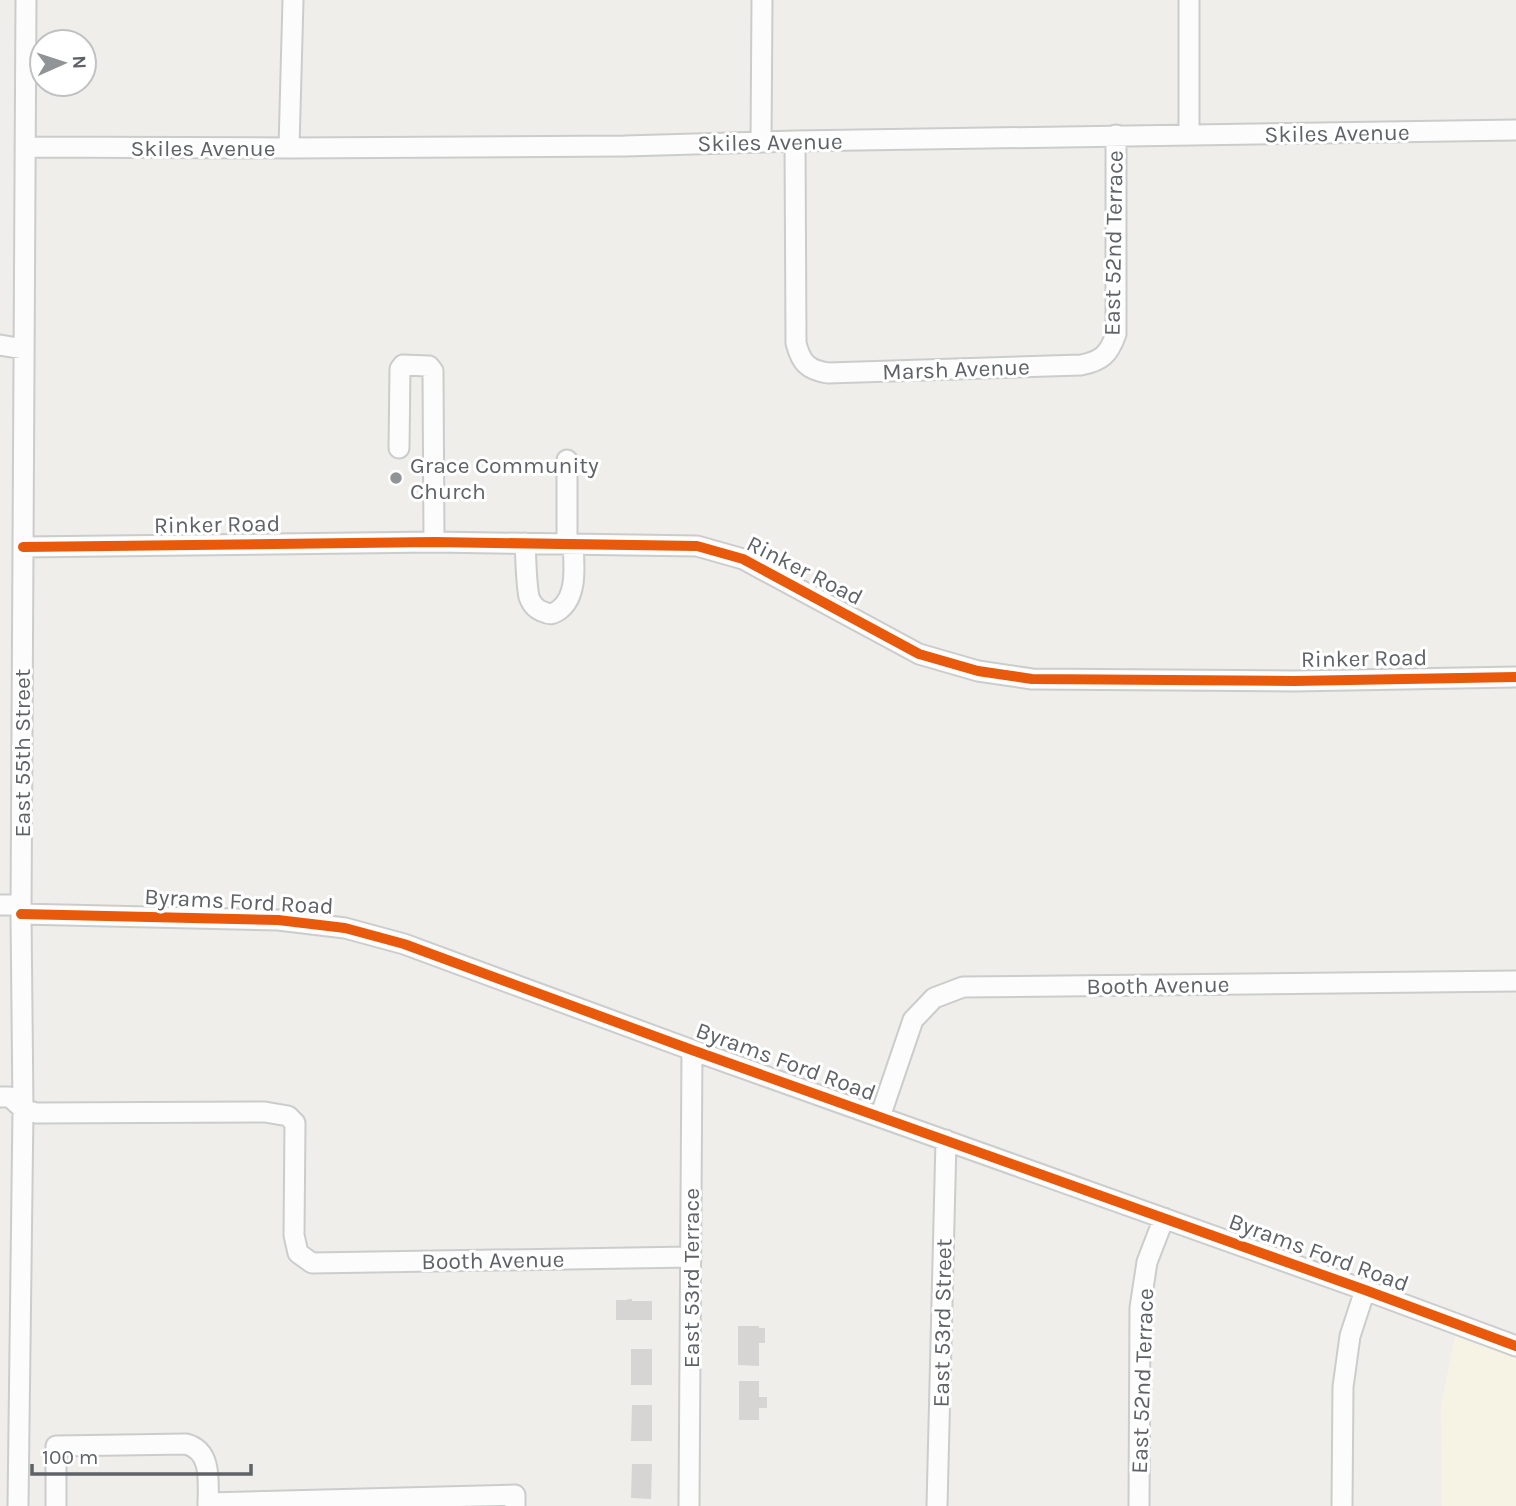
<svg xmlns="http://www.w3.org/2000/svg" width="1516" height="1506" font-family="Karla,sans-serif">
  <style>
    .commercial { fill: #f7f3e4 }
    .building { fill: #d6d5d3 }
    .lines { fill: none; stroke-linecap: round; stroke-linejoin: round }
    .minor-casing { stroke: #cbcccc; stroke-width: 23 }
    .minor { stroke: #fdfcfc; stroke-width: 19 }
    .cycleway-casing { stroke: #fff; stroke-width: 15 }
    .cycleway { stroke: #e8590c; stroke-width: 10 }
    .poi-dot { fill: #919496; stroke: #fff; stroke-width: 2.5 }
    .labels { text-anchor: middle; stroke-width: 6; stroke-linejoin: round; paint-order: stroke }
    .street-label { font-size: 23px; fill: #5f6368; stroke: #fff }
    .poi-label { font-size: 23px; fill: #5f6368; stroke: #fff; text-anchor: start }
  </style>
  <rect width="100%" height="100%" fill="#efeeea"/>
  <path class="commercial" d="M 1455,1336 L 1516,1358 L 1516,1506 L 1442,1506 L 1441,1406 Z"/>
  <path class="building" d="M 628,1299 L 632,1299 L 632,1301 L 652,1301 L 652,1320 L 616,1320 L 616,1300 L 627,1300 Z
    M 738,1326 L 759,1326 L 759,1328 L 765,1328 L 765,1343 L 759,1343 L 759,1366 L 738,1365 Z
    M 631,1349 L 652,1349 L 652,1385 L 631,1385 Z
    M 739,1381 L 759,1381 L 759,1397 L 767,1397 L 767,1408 L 759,1408 L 759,1420 L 739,1420 Z
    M 632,1405 L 652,1405 L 652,1441 L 631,1441 Z
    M 632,1464 L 652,1464 L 651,1499 L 631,1498 Z"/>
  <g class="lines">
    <defs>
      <path id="minor" d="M 1189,0 L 1189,135
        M 795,141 L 796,343 C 801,363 808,370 828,373 L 1081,365 C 1102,361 1109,354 1116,334 L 1116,135
        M 761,142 L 762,0
        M 25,147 L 289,148 L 625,146 L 795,141 L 1516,130
        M 289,148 L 293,0
        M 0,345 L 24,349
        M 399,448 L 400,369 L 403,365 L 429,366 L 433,371 L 434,542
        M 567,460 L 567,544
        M 525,543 C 526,559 526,582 529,597 C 532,605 537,610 544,612 C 550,615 553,614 559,610 C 578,596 574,565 573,544
        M 23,547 L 434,542 L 697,546 L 743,559 L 919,654 L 978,671 L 1032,679 L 1294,681 L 1516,677
        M 0,905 L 21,905
        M 21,914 L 278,920 L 345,928 L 404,944 L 692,1050 L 1365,1290 L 1516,1346
        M 0,1097 L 10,1097 L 23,1109 L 36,1113 L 265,1112 L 288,1116 L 295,1123 L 294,1235 L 298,1253 L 312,1263 L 691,1257
        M 880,1117 L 913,1020 L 934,998 L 963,987 L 1516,981
        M 208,1503 L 515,1495 L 515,1506
        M 18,1506 L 23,1109 L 21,914 L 26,0
        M 56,1506 L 56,1446 L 186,1444 C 213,1451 208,1483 208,1506
        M 689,1506 L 692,1050
        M 937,1506 L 946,1140
        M 1139,1506 L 1140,1308 L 1147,1262 L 1164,1218
        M 1342,1506 L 1343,1387 L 1350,1336 L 1365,1290"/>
    </defs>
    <use href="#minor" class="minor-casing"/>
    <use href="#minor" class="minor"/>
    <defs>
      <path id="cycleway" d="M 23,547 L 434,542 L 697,546 L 743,559 L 919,654 L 978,671 L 1032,679 L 1294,681 L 1516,677
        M 21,914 L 278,920 L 345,928 L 404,944 L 692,1050 L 1365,1290 L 1516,1346"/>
    </defs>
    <use href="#cycleway" class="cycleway-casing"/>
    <use href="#cycleway" class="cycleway"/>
  </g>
  <circle class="poi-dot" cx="396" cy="478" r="7"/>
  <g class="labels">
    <g class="street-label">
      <text transform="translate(1337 133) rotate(-1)" y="8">Skiles Avenue</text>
      <text transform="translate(770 142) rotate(-1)" y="8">Skiles Avenue</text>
      <text x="203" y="156">Skiles Avenue</text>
      <text transform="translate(1113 243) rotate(-89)" y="8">East 52nd Terrace</text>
      <text transform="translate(956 369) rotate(-2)" y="8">Marsh Avenue</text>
      <text transform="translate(217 524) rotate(-1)" y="8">Rinker Road</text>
      <text transform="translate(805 570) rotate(27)" y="8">Rinker Road</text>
      <text transform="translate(1364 658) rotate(-1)" y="8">Rinker Road</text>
      <text transform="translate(22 753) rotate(-90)" y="8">East 55th Street</text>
      <text transform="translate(239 901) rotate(3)" y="8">Byrams Ford Road</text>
      <text transform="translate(1158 985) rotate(-1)" y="8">Booth Avenue</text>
      <text transform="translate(786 1061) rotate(20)" y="8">Byrams Ford Road</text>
      <text transform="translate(1319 1252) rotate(20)" y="8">Byrams Ford Road</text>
      <text transform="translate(493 1260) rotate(-1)" y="8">Booth Avenue</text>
      <text transform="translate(691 1278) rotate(-90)" y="8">East 53rd Terrace</text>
      <text transform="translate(942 1323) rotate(-89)" y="8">East 53rd Street</text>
      <text transform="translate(1142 1381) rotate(-88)" y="8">East 52nd Terrace</text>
    </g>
    <g class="poi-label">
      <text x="410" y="473">Grace Community<tspan x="410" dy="26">Church</tspan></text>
    </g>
  </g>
  <g transform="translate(63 63) rotate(87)"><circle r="33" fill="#ffffff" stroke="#bfc1c3" stroke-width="2"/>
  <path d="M0-5L12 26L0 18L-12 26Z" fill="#919496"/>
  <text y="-10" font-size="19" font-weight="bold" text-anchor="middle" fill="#5f6368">N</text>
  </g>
  <path d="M32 1464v10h219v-10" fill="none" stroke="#5f6368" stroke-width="3.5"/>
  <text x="42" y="1464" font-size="21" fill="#5f6368" stroke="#ffffff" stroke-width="5" paint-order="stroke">100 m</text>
</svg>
